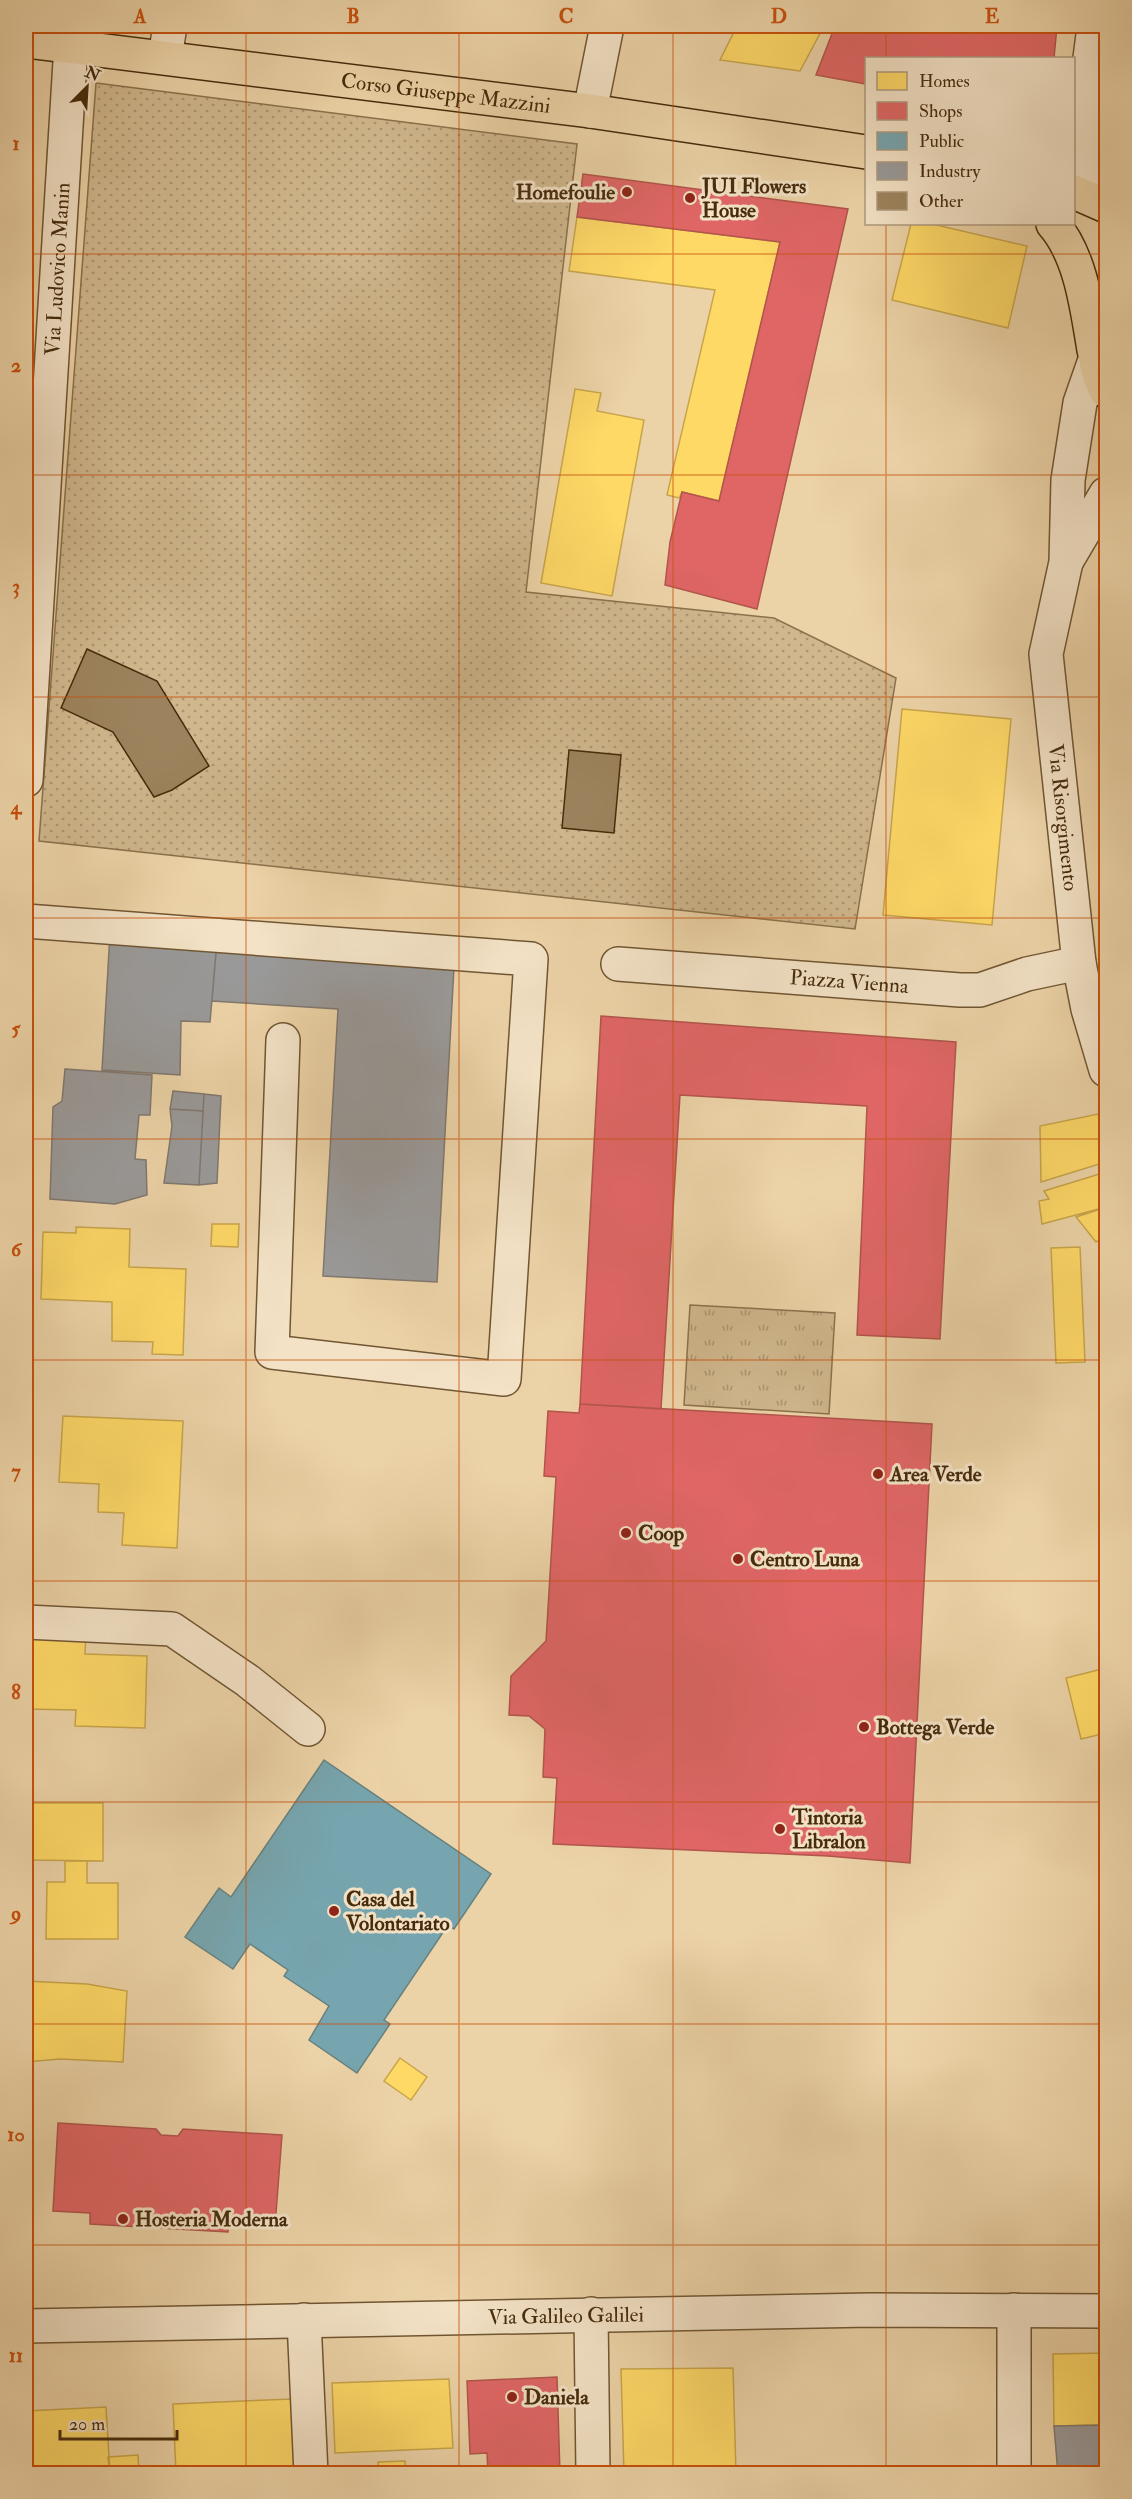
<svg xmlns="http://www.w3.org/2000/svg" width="1132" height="2499" font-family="'IM FELL Double Pica',serif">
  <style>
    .grass { fill: url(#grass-tufts); stroke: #8b724c; stroke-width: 1.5 }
    .park { fill: url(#park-dots); stroke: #8b724c; stroke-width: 1.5 }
    .homes { fill: #ffd966; stroke: #c8a54b; stroke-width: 1.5 }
    .shops { fill: #e06666; stroke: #b2554b; stroke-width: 1.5 }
    .public { fill: #76a5af; stroke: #68817e; stroke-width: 1.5 }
    .industry { fill: #999; stroke: #80786f; stroke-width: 1.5 }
    .building { fill: #9c835d; stroke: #462c0c; stroke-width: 1.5 }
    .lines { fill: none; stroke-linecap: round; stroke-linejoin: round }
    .minor-casing { stroke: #705633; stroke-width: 36 }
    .major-casing { stroke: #462c0c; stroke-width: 36 }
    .minor { stroke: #f3e2c6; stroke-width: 33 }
    .major { stroke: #ecd3a7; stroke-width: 33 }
    .grid { fill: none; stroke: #c8500c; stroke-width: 1.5; stroke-opacity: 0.55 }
    .poi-dot { fill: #8f2418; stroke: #f3e2c6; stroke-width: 2 }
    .labels { text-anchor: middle; stroke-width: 6; stroke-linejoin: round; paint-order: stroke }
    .street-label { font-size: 21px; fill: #462c0c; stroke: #f3e2c6 }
    .poi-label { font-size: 21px; font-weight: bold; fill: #462c0c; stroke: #f3e2c6; text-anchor: start }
    .neatline { fill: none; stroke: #c8500c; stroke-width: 2 }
    .grid-label { font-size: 20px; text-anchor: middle; font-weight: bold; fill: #c8500c }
  </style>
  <defs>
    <pattern id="grass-tufts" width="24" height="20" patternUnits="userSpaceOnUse" patternTransform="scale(1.5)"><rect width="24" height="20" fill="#d0b78d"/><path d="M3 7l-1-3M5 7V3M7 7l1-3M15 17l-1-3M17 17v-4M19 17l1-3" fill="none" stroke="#ab9572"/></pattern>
    <pattern id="park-dots" width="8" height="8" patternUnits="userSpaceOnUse" patternTransform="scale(1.5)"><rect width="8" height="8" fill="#d0b78d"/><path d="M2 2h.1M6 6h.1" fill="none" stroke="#ab9572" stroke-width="1.8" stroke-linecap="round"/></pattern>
  </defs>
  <rect width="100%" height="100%" fill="#ecd3a7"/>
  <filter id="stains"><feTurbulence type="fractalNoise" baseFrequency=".00333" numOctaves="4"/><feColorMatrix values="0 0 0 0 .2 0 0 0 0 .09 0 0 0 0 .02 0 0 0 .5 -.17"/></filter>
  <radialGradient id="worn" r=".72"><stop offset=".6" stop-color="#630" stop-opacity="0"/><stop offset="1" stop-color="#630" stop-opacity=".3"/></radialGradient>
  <path class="grass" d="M 690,1305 L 835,1313 L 829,1414 L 684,1405 Z"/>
  <path class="park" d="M 96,83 L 577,144 L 526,592 L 774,618 L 896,678 L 855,929 L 39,841 Z"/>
  <path class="homes" d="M 737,26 L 824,26 L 800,71 L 720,60 Z
    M 577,217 L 780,242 L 719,501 L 682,492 L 679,498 L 667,495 L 715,290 L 569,271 Z
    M 911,224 L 932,224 L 1027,246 L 1008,328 L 892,300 Z
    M 575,389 L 601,393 L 597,411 L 644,420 L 612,596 L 541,583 Z
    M 902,709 L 1011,719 L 992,925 L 883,915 Z
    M 1098,1114 L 1106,1133 L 1106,1162 L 1041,1182 L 1040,1126 Z
    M 1106,1172 L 1106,1207 L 1042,1224 L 1039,1201 L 1049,1199 L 1044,1191 Z
    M 1101,1209 L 1106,1219 L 1106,1236 L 1096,1242 L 1076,1217 Z
    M 212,1224 L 239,1224 L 238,1247 L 211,1246 Z
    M 76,1227 L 130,1229 L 129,1267 L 186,1269 L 183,1355 L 152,1354 L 153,1342 L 112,1341 L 112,1302 L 41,1299 L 43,1232 L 76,1233 Z
    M 1080,1247 L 1085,1362 L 1056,1363 L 1051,1248 Z
    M 63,1416 L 183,1421 L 177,1548 L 122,1545 L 124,1513 L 98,1512 L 99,1484 L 59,1482 Z
    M 26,1631 L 86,1633 L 85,1654 L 147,1656 L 145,1728 L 75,1726 L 76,1710 L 26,1709 Z
    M 1106,1668 L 1106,1733 L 1081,1739 L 1066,1678 Z
    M 31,1803 L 103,1803 L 103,1861 L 31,1860 Z
    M 65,1861 L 87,1861 L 87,1883 L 118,1883 L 118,1939 L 46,1939 L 47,1882 L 65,1882 Z
    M 26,1981 L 87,1984 L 127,1991 L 123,2062 L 60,2059 L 26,2062 Z
    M 400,2058 L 427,2077 L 411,2100 L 384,2081 Z
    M 1106,2353 L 1106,2425 L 1054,2426 L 1053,2354 Z
    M 733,2368 L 736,2474 L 624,2474 L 621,2369 Z
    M 449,2379 L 453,2448 L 335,2453 L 332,2383 Z
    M 292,2399 L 295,2474 L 176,2474 L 173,2404 Z
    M 106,2407 L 110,2474 L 26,2474 L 26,2411 Z
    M 138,2455 L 139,2474 L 110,2474 L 108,2457 Z
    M 405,2461 L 406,2474 L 379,2474 L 378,2462 Z"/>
  <path class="shops" d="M 835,26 L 1057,26 L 1054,58 L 866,58 L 866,84 L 816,75 Z
    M 583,174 L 848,209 L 757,609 L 665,585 L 670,542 L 682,492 L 719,501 L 780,242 L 577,217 Z
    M 601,1016 L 956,1042 L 940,1339 L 857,1335 L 867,1106 L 680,1095 L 661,1409 L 580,1404 Z
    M 580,1404 L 932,1424 L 910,1863 L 828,1856 L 553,1844 L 557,1778 L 543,1777 L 545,1729 L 529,1716 L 509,1715 L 511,1676 L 546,1641 L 556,1477 L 544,1476 L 548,1411 L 579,1413 Z
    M 58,2123 L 156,2129 L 161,2135 L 178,2136 L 183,2129 L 282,2135 L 275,2226 L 228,2223 L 228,2232 L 90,2224 L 90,2213 L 53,2211 Z
    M 557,2377 L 560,2474 L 488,2474 L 487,2453 L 470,2454 L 467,2381 Z"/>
  <path class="public" d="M 324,1760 L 491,1874 L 454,1929 L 448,1925 L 384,2020 L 390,2024 L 357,2073 L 309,2040 L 329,2006 L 284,1976 L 288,1970 L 250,1944 L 233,1969 L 185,1937 L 219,1888 L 231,1897 Z"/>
  <path class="industry" d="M 110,934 L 217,941 L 210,1022 L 181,1021 L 180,1075 L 102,1070 Z
    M 217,941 L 454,967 L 437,1282 L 323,1276 L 338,1009 L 212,1001 Z
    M 65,1069 L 152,1075 L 150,1115 L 139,1115 L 135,1159 L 146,1160 L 147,1195 L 115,1204 L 50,1199 L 53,1107 L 62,1101 Z
    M 173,1091 L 204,1094 L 203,1111 L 170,1109 Z
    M 204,1094 L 221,1096 L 217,1183 L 199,1185 Z
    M 170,1109 L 203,1111 L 199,1185 L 164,1183 L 172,1126 Z
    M 1106,2425 L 1106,2474 L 1058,2474 L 1054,2426 Z"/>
  <path class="building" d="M 87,649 L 157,681 L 209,766 L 172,790 L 154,797 L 113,732 L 61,708 Z
    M 569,750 L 621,755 L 614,833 L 562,828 Z"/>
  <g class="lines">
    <defs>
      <g id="minor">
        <path d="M 1094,26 C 1089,76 1069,161 1106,201"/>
        <path d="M 165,57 L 170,26"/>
        <path d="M 590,111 L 607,26"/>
        <path id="s1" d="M 1095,360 L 1080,403 L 1068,480 L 1066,562 L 1046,654 L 1079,963 L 1088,1009 L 1106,1070"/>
        <path d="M 1067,560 L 1106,494"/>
        <path id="s2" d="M 26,780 L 71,45"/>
        <path d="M 26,921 L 531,959 L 504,1379 L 272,1352 L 283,1040"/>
        <path id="s3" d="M 618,964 L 960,990 L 980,990 L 1027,974 L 1079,963"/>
        <path d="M 26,1622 L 172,1629 L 248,1681 L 308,1729"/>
        <path d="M 1014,2310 L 1014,2474"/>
        <path d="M 591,2314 L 593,2474"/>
        <path d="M 304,2320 L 311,2474"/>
        <path id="s4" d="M 26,2326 L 871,2310 L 1106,2311"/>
      </g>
      <g id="major">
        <path id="s5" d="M 26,41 L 590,111 L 866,152"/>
        <path d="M 1074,192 L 1106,206"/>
        <path d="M 1053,224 C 1081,256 1087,308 1094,350"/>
        <path d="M 1097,328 C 1092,350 1096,371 1106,391"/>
      </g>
    </defs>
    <use href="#minor" class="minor-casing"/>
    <use href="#major" class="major-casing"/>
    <use href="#minor" class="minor"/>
    <use href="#major" class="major"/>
  </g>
  <path class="grid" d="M 246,26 L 246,2474M 459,26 L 459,2474M 673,26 L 673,2474M 886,26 L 886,58M 886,224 L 886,2474M 26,254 L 1106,254M 26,475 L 1106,475M 26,697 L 1106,697M 26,918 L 1106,918M 26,1139 L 1106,1139M 26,1360 L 1106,1360M 26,1581 L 1106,1581M 26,1802 L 1106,1802M 26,2024 L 1106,2024M 26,2245 L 1106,2245"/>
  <g class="poi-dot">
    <circle cx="627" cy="192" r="6"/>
    <circle cx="690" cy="198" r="6"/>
    <circle cx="878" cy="1474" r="6"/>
    <circle cx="626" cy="1533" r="6"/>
    <circle cx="738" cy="1559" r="6"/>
    <circle cx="864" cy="1727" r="6"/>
    <circle cx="780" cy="1829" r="6"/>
    <circle cx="334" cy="1911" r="6"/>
    <circle cx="123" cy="2219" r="6"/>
    <circle cx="512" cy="2397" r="6"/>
  </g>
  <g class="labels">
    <g class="street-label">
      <text dy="7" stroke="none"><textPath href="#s5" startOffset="423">Corso Giuseppe Mazzini</textPath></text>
      <text dy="7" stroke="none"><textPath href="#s2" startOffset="512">Via Ludovico Manin</textPath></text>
      <text dy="7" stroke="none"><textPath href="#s1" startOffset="464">Via Risorgimento</textPath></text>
      <text dy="7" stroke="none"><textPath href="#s3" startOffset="232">Piazza Vienna</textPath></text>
      <text dy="7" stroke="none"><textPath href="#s4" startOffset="540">Via Galileo Galilei</textPath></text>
    </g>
    <g class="poi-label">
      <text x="702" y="193">JUI Flowers<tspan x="702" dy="24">House</tspan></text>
      <text x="615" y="199" text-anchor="end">Homefoulie</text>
      <text x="890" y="1481">Area Verde</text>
      <text x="638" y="1540">Coop</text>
      <text x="750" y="1566">Centro Luna</text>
      <text x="876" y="1734">Bottega Verde</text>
      <text x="792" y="1824">Tintoria<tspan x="792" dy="24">Libralon</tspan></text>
      <text x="346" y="1906">Casa del<tspan x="346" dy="24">Volontariato</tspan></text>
      <text x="135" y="2226">Hosteria Moderna</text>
      <text x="524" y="2404">Daniela</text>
    </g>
  </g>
  <rect width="1132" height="2499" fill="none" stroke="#ecd3a7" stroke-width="66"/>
  <rect x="865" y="57" width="210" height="168" fill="#f3e2c6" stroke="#ae997c" stroke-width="1.5"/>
  <rect x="877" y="72" width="30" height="18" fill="#ffd966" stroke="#ae997c" stroke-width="1.5"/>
  <text x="919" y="87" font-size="18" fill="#462c0c">Homes</text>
  <rect x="877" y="102" width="30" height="18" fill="#e06666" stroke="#ae997c" stroke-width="1.5"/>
  <text x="919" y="117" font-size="18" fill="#462c0c">Shops</text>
  <rect x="877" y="132" width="30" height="18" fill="#76a5af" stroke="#ae997c" stroke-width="1.5"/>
  <text x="919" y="147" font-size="18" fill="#462c0c">Public</text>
  <rect x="877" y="162" width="30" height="18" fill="#999999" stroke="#ae997c" stroke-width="1.5"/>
  <text x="919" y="177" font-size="18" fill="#462c0c">Industry</text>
  <rect x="877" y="192" width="30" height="18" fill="#9c835d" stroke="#ae997c" stroke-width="1.5"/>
  <text x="919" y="207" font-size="18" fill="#462c0c">Other</text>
  <g transform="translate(87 87) rotate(24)" stroke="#f3e2c6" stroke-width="4.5" paint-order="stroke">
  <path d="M0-4.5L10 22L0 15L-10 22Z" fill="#462c0c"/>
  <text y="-9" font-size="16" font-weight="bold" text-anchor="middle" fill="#462c0c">N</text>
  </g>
  <path d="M60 2430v9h117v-9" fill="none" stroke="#462c0c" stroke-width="3"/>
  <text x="69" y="2430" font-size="18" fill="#462c0c" stroke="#f3e2c6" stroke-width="4.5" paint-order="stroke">20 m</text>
  <rect x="33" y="33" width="1066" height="2433" class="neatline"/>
  <g class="grid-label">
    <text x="140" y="23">A</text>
    <text x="353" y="23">B</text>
    <text x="566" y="23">C</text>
    <text x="779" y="23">D</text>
    <text x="992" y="23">E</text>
    <text x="16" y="150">1</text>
    <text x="16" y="372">2</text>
    <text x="16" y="593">3</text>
    <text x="16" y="814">4</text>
    <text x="16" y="1035">5</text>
    <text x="16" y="1256">6</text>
    <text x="16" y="1478">7</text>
    <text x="16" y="1699">8</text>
    <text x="16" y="1920">9</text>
    <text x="16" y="2141">10</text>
    <text x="16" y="2362">11</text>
  </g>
  <rect width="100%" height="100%" filter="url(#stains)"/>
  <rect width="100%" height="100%" fill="url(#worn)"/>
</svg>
